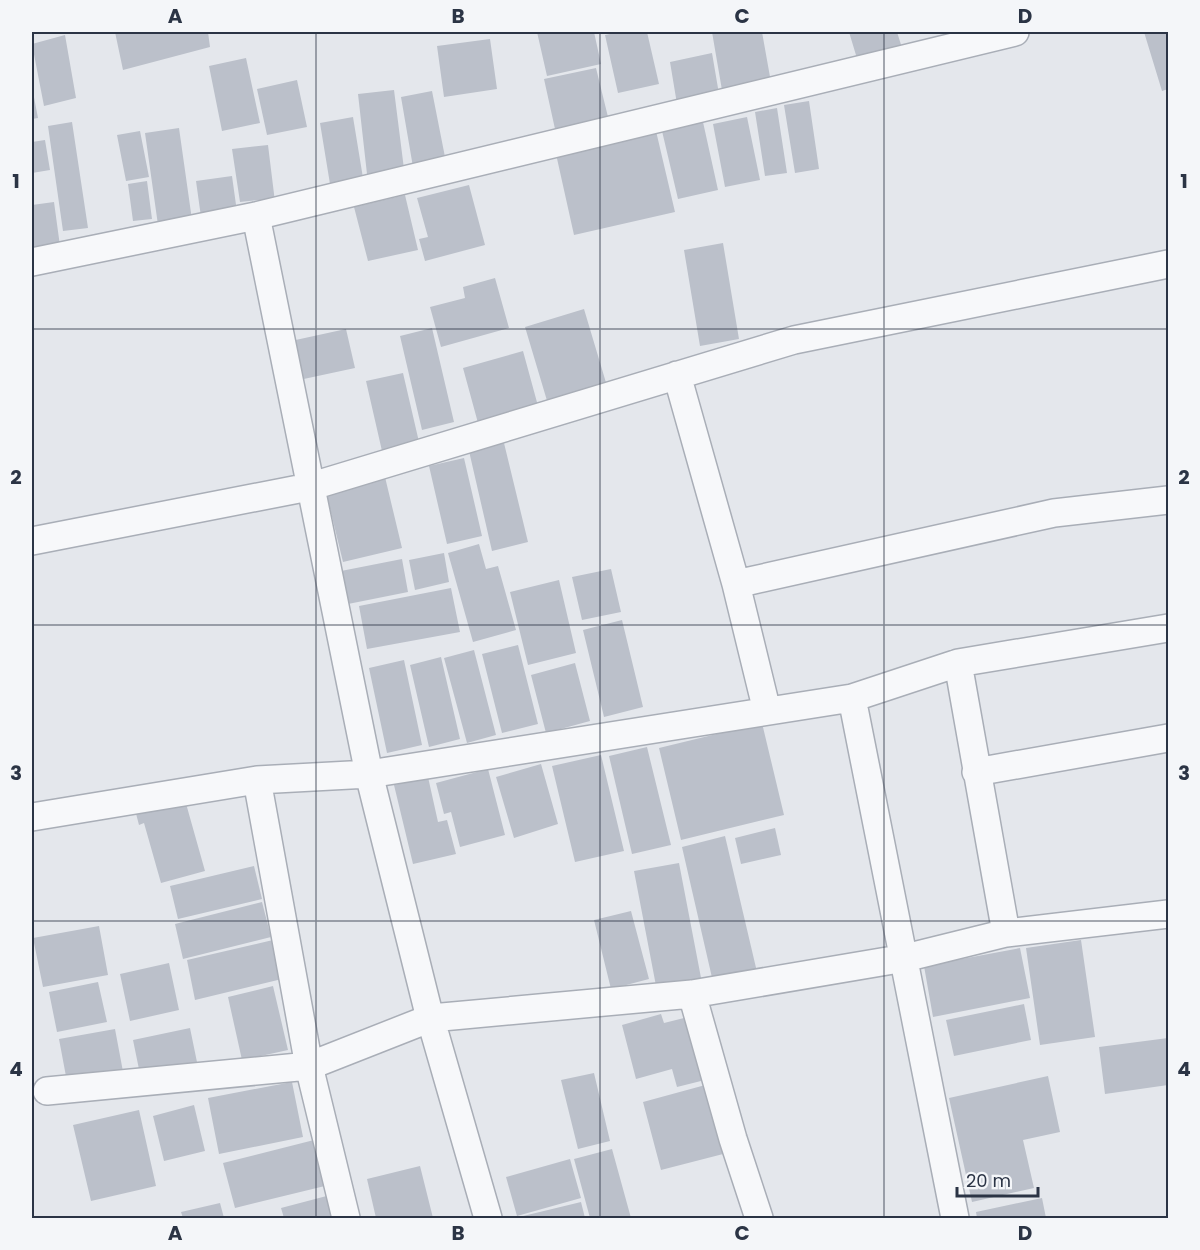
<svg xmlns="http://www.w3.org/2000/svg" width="1200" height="1250" font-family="Poppins,sans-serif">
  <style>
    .building { fill: #bbc0ca }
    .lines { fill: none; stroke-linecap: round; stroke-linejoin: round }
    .minor-casing { stroke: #a9aeb7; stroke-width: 30 }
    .minor { stroke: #f7f8fa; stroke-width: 27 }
    .grid { fill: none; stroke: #2b3445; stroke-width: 1.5; stroke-opacity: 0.55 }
    .neatline { fill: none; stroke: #2b3445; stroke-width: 2 }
    .grid-label { font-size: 20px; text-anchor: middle; font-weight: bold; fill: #2b3445 }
  </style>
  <rect width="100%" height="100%" fill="#e4e7ec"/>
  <path class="building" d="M 115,32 L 208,32 L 210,47 L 123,70 Z
    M 537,32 L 594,32 L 601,64 L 547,76 Z
    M 620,32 L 647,32 L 659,84 L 618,93 L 605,35 Z
    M 712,32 L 762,32 L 772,88 L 723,96 Z
    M 849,32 L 897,32 L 903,51 L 859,65 Z
    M 1144,32 L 1168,32 L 1168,89 L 1162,91 Z
    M 65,35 L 76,98 L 44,106 L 32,44 Z
    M 490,39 L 497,89 L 444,97 L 437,46 Z
    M 712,53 L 719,94 L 677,104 L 670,62 Z
    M 246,58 L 260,123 L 222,131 L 209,66 Z
    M 596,68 L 608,117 L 555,129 L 544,79 Z
    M 297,80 L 307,127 L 267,135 L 257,89 Z
    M 32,87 L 38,118 L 32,119 Z
    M 394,90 L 404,169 L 367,174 L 358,94 Z
    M 432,91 L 445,157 L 413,167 L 401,97 Z
    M 809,101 L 819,169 L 795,173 L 784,105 Z
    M 777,108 L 787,173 L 765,176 L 755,112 Z
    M 353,117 L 363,178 L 330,184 L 320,123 Z
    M 747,117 L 760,180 L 725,187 L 713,124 Z
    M 72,122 L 88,228 L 63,231 L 48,126 Z
    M 703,122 L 718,190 L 678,199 L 662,131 Z
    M 179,128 L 192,220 L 158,225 L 145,133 Z
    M 140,131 L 149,177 L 126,181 L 117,135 Z
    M 656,131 L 675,212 L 574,235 L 556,154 Z
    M 45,140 L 50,170 L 32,173 L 32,142 Z
    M 268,145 L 275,202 L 260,205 L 258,200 L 240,202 L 232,149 Z
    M 232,176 L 237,212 L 201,217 L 196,181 Z
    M 147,181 L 152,219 L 133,221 L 128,184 Z
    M 469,185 L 485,245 L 425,261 L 419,239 L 428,237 L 417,198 Z
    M 405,195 L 418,250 L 368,261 L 354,207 Z
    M 54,202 L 60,246 L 32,249 L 32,205 Z
    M 723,243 L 739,339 L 700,346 L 684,250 Z
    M 495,278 L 509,328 L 441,347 L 430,307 L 465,298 L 463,287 Z
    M 584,309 L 607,386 L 548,404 L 525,327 Z
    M 432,328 L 454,422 L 422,430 L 400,336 Z
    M 346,329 L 355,368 L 299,380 L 291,341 Z
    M 523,351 L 538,406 L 478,423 L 463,368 Z
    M 403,373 L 419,442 L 382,451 L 366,381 Z
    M 504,443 L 528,542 L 492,551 L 469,451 Z
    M 464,458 L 482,536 L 447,544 L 429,466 Z
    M 385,477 L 402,548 L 343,562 L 326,492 Z
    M 479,544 L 486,569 L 498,566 L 516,630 L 473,642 L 448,553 Z
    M 444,553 L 449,582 L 415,590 L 409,560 Z
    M 402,559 L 408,592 L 348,604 L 341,571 Z
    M 611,569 L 621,612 L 582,620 L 572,577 Z
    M 559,580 L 576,653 L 528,665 L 510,592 Z
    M 451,588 L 460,632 L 367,649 L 359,606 Z
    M 622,620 L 643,707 L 604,717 L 583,630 Z
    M 518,645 L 538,724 L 502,733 L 482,654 Z
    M 474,650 L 496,735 L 467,743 L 444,658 Z
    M 441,657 L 460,739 L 429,747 L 410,665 Z
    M 404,660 L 422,745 L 387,753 L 369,668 Z
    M 575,663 L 590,721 L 546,733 L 531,675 Z
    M 762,723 L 784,815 L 681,840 L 659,748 Z
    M 647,747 L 671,845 L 632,854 L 609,756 Z
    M 601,755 L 624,851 L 575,862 L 552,766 Z
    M 541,764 L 558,824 L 514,838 L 496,777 Z
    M 488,769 L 505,835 L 460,847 L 451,812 L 444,814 L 436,783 Z
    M 428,777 L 438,822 L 447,820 L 456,854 L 413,864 L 394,785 Z
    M 185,800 L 205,871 L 161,883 L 144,823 L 139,825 L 134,806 Z
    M 775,828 L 781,855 L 741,864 L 735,838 Z
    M 725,836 L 757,972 L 713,982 L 682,847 Z
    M 679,863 L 702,983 L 657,991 L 634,871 Z
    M 254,866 L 262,899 L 178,919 L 170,886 Z
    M 262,902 L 271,937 L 183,959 L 175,924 Z
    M 631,911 L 649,979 L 611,989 L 594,920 Z
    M 99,926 L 108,975 L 43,987 L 33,938 Z
    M 273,940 L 282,979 L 195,1000 L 187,960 Z
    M 1081,940 L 1095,1037 L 1040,1045 L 1026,948 Z
    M 1020,948 L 1030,998 L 933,1017 L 924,966 Z
    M 169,963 L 179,1010 L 130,1021 L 120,974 Z
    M 98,982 L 107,1022 L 57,1032 L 49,992 Z
    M 273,986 L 288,1050 L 242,1060 L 228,997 Z
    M 1024,1004 L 1031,1040 L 954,1056 L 946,1020 Z
    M 661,1014 L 664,1023 L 692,1016 L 709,1079 L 677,1087 L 672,1069 L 636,1079 L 622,1025 Z
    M 190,1028 L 198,1067 L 141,1079 L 133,1040 Z
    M 115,1029 L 124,1077 L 68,1087 L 59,1039 Z
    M 1168,1038 L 1168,1085 L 1105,1094 L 1099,1047 Z
    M 594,1073 L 610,1141 L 578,1149 L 561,1080 Z
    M 1048,1076 L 1060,1132 L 1023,1140 L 1034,1188 L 972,1202 L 949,1098 Z
    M 292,1082 L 303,1137 L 219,1154 L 208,1098 Z
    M 709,1084 L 727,1153 L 661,1170 L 643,1102 Z
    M 194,1105 L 205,1151 L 164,1161 L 153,1116 Z
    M 139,1110 L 156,1186 L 91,1201 L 73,1125 Z
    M 318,1139 L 329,1185 L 235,1208 L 223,1163 Z
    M 612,1149 L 631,1218 L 590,1218 L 574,1159 Z
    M 570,1159 L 581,1198 L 517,1216 L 506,1177 Z
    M 420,1166 L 433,1218 L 376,1218 L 367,1179 Z
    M 338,1193 L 339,1218 L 284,1218 L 281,1208 Z
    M 1042,1198 L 1046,1218 L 977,1218 L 976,1212 Z
    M 581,1202 L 585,1218 L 515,1218 Z
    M 220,1203 L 224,1218 L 183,1218 L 181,1212 Z"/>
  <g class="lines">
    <defs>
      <path id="minor" d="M 256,216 L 369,774 L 428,1010 L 488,1218
        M 32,262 L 256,216 L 1015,32
        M 677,375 L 736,584 L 767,711
        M 32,541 L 309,487 L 794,340 L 1168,264
        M 736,584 L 1054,513 L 1168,500
        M 958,663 L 1006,933
        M 852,698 L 955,1218
        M 976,772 L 1168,738
        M 257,780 L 309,1066 L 346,1218
        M 32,817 L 257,780 L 369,774 L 852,698 L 958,663 L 1168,628
        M 692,994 L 733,1139 L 759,1218
        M 47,1091 L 309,1066 L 431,1018 L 692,994 L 905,958 L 1006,933 L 1168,914"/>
    </defs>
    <use href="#minor" class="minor-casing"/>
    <use href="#minor" class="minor"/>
  </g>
  <path class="grid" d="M 316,32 L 316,1218M 600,32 L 600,1218M 884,32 L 884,1218M 32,329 L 1168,329M 32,625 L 1168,625M 32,921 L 1168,921"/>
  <rect width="1200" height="1250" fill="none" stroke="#f4f6f9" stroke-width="66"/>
  <path d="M957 1187v9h81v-9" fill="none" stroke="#2b3445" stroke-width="3"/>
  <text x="966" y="1187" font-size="18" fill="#2b3445" stroke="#f4f6f9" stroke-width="4.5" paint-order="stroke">20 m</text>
  <rect x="33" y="33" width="1134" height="1184" class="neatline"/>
  <g class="grid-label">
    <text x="175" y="23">A</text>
    <text x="458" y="23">B</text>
    <text x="742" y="23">C</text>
    <text x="1025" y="23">D</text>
    <text x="16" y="188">1</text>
    <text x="1184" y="188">1</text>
    <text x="16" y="484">2</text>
    <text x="1184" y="484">2</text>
    <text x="16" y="780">3</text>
    <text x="1184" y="780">3</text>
    <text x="16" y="1076">4</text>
    <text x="1184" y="1076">4</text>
    <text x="175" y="1240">A</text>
    <text x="458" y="1240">B</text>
    <text x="742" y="1240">C</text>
    <text x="1025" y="1240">D</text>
  </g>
</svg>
